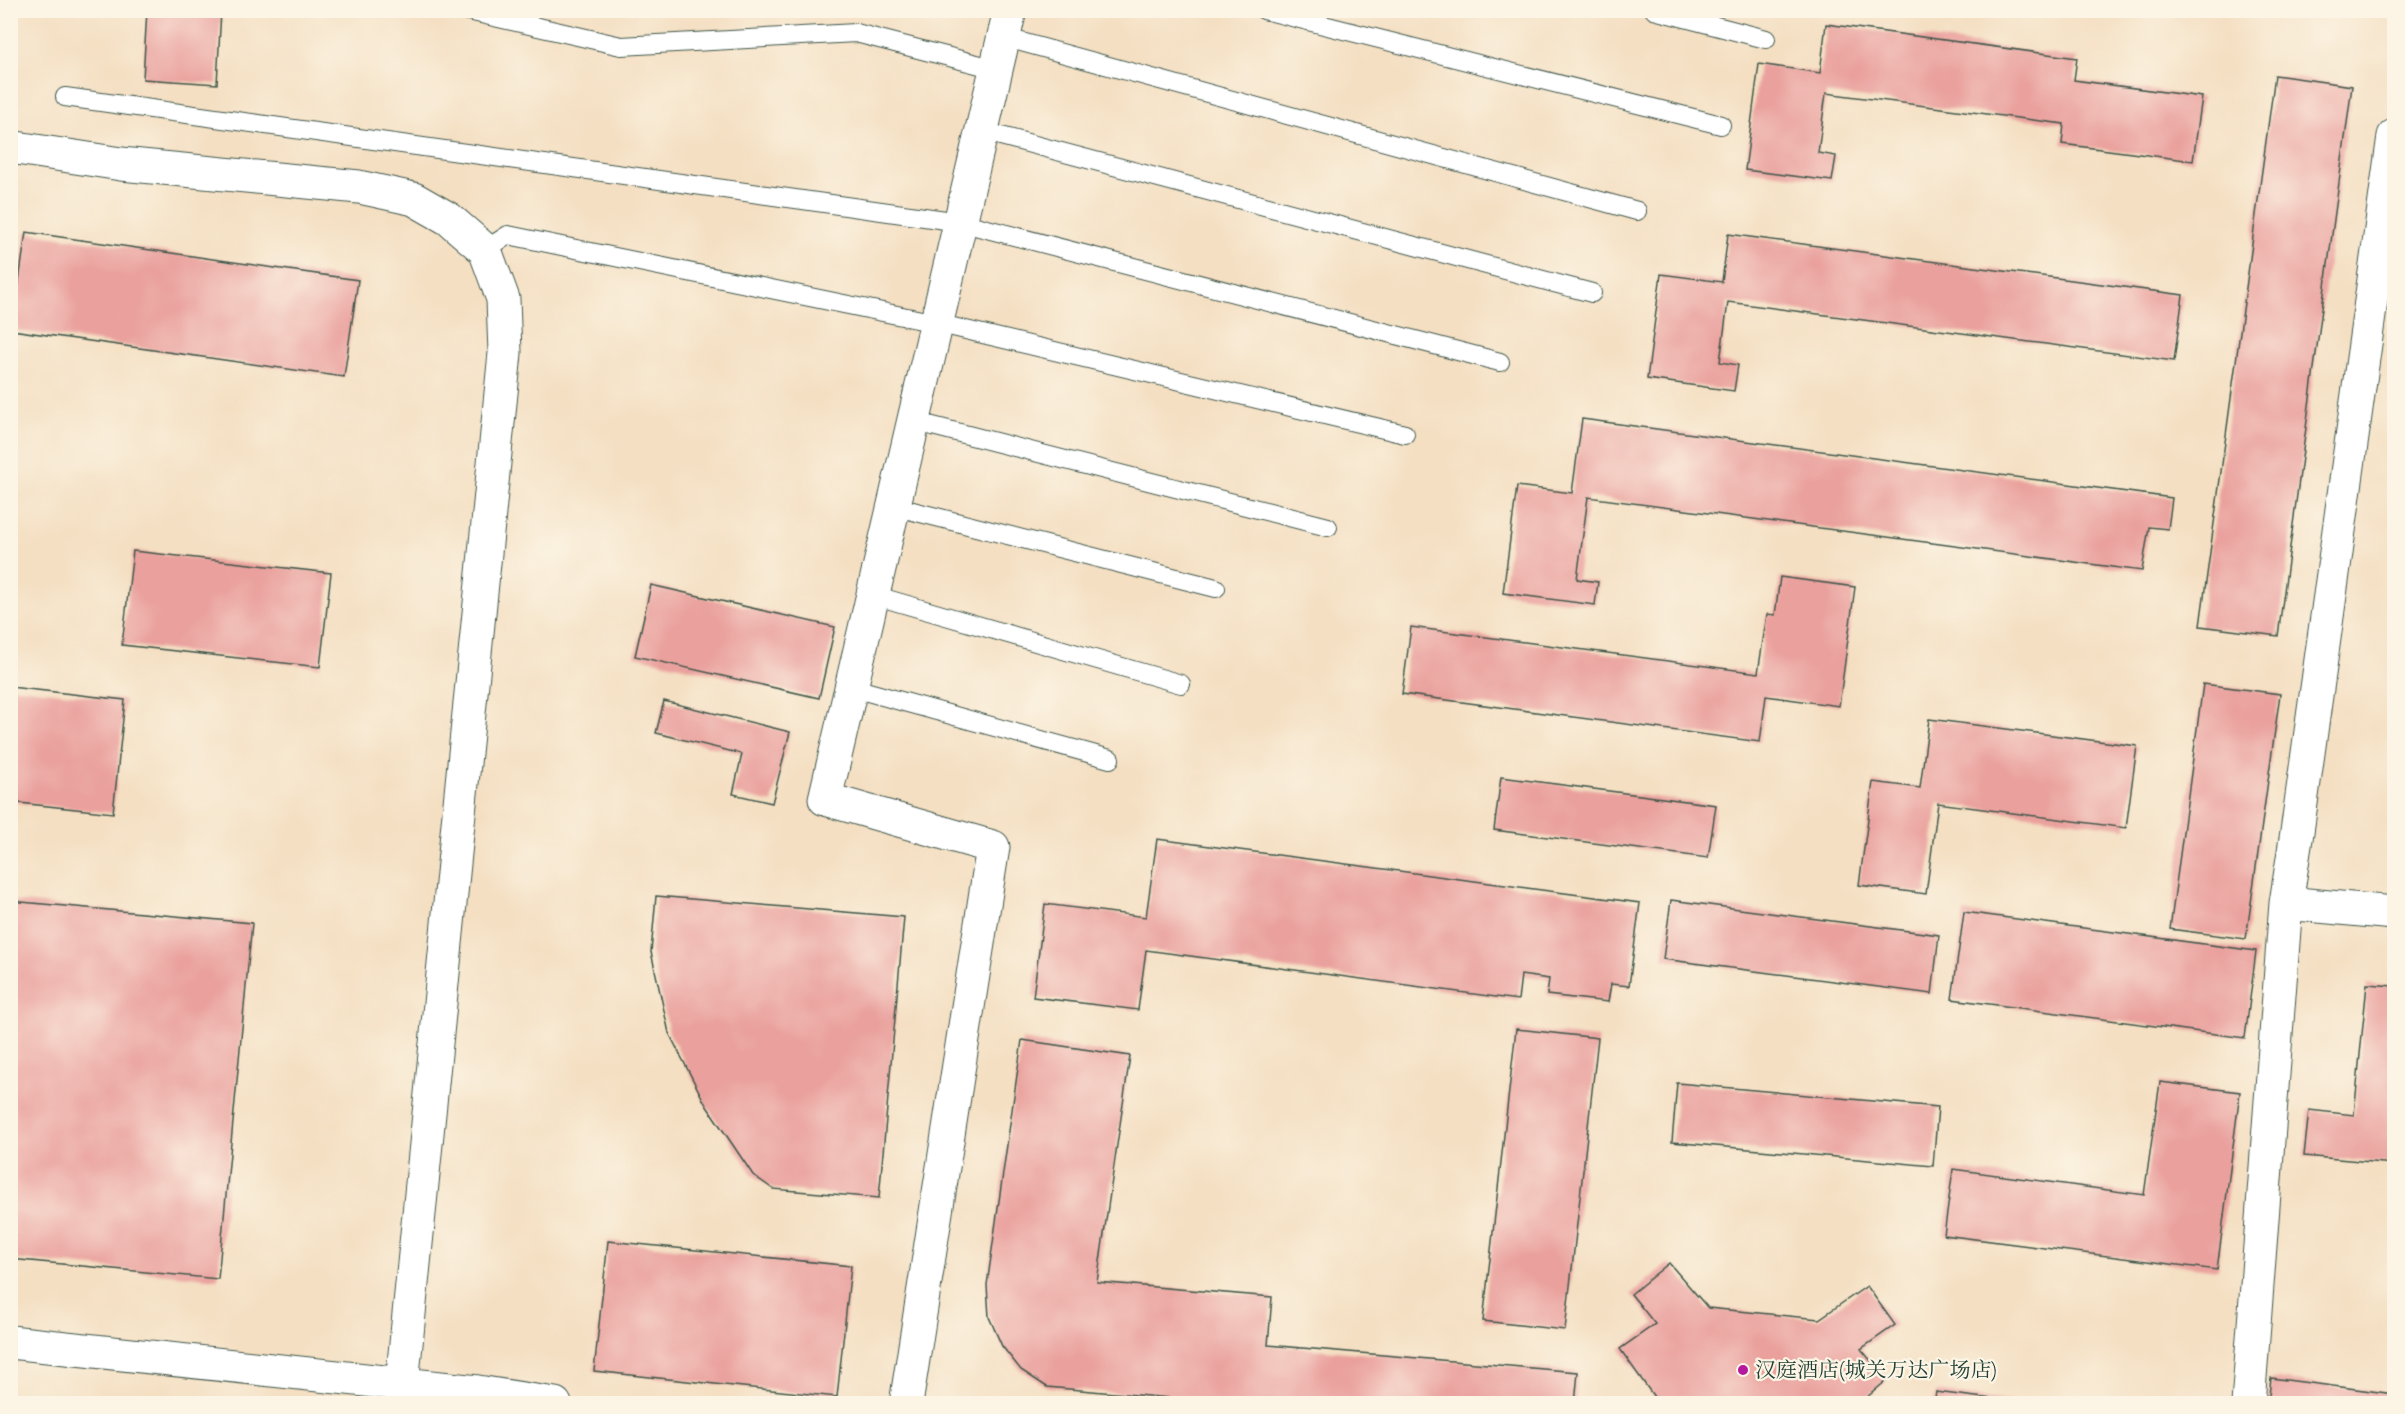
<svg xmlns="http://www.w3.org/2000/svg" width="2405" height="1414" font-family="'IM FELL English','Noto Serif SC',serif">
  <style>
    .building { fill: #eaa19e }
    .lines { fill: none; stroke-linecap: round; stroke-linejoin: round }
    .service-casing { stroke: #3f5549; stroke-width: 20 }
    .minor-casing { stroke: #3f5549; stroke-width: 35 }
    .service { stroke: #fff; stroke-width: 18 }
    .minor { stroke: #fff; stroke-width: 33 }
    .poi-dot { fill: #b5179e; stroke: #fcf5e5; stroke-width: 2 }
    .labels { text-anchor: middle; stroke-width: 4.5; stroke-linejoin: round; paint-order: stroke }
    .poi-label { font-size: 21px; fill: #1f3d34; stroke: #fcf5e5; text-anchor: start }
  </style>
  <rect width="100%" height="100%" fill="#fcf5e5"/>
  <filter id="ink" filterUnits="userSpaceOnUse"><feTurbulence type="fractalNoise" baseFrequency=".0167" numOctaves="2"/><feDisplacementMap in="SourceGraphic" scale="12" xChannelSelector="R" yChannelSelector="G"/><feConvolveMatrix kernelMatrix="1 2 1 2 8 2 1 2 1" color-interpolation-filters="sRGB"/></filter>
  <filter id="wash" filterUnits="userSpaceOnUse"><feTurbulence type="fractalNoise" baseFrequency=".008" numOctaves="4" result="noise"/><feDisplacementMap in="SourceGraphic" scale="24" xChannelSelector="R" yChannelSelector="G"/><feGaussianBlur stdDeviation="1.35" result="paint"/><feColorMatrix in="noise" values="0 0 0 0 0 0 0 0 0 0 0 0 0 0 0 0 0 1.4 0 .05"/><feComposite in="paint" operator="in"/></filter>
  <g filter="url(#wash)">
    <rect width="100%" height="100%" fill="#f4dfc2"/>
    <g id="blocks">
      <path class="building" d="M 147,10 L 221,10 L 217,84 L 143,79 Z
        M 1826,24 L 2077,58 L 2074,80 L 2202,97 L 2193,161 L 2062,144 L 2064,124 L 1826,93 L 1818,153 L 1836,156 L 1832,181 L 1745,170 L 1759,64 L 1820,73 Z
        M 2275,75 L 2352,86 L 2278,636 L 2200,626 Z
        M 26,232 L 358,280 L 344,377 L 12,330 Z
        M 1728,234 L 2183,295 L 2174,361 L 1728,302 L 1720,362 L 1738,365 L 1734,391 L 1647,379 L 1661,274 L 1722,282 Z
        M 1582,419 L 2172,498 L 2168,529 L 2149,527 L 2142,571 L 1588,497 L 1577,579 L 1598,582 L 1595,605 L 1503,593 L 1517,486 L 1572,493 Z
        M 133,551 L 331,573 L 320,667 L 122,645 Z
        M 1780,577 L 1855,587 L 1839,706 L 1766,696 L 1760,742 L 1402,694 L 1411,627 L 1758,673 L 1767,614 L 1775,615 Z
        M 651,585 L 835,627 L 819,698 L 635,656 Z
        M 2203,684 L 2280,694 L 2246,939 L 2170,929 Z
        M 10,687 L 125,700 L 113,813 L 10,802 Z
        M 664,701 L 790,732 L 772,803 L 733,794 L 742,754 L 656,733 Z
        M 1929,719 L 2137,746 L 2126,828 L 1938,803 L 1926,894 L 1859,885 L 1873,782 L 1920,788 Z
        M 1501,777 L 1716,805 L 1708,858 L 1494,830 Z
        M 1157,839 L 1640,903 L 1629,986 L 1611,984 L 1608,1002 L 1547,995 L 1549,979 L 1521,975 L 1518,1000 L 1146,950 L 1138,1010 L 1033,997 L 1045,904 L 1146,917 Z
        M 656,896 L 904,917 L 879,1198 L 773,1189 L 753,1175 L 706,1105 L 669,1033 L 651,952 Z
        M 1671,900 L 1939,935 L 1932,994 L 1663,959 Z
        M 10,901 L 252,923 L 218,1279 L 10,1259 Z
        M 1964,912 L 2256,951 L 2245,1038 L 1952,999 Z
        M 2367,984 L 2394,986 L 2394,1164 L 2304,1156 L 2309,1110 L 2354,1115 Z
        M 1516,1029 L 1598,1038 L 1565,1330 L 1483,1321 Z
        M 1022,1040 L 1130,1056 L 1097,1282 L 1272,1297 L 1268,1345 L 1578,1372 L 1575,1404 L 1238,1404 L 1047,1387 L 1021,1370 L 1002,1346 L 989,1317 L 987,1285 Z
        M 2160,1082 L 2240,1092 L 2217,1270 L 1944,1235 L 1953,1169 L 2144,1195 Z
        M 1677,1083 L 1938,1107 L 1933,1166 L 1672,1142 Z
        M 608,1241 L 851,1266 L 837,1397 L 594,1371 Z
        M 1669,1263 L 1708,1308 L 1819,1319 L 1867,1286 L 1895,1325 L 1861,1349 L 1887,1380 L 1859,1404 L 1659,1404 L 1620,1349 L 1655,1324 L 1631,1294 Z
        M 2271,1378 L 2394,1394 L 2394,1404 L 2268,1404 Z
        M 1936,1392 L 2016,1402 L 2016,1404 L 1934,1404 Z"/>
    </g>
  </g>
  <g filter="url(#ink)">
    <use href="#blocks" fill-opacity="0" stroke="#3f5549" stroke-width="1.5"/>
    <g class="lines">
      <defs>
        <path id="service" d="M 464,10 L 621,46 L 856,33 L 996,69
          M 1264,10 L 1721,125
          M 1654,10 L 1766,39
          M 1003,37 L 1637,211
          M 65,97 L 960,222 L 1500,362
          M 982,131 L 1592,293
          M 485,250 L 508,235 L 936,323 L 1405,434
          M 913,421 L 1328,527
          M 893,506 L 1216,588
          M 873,595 L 1181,684
          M 850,687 L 1110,759"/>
        <path id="minor" d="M 10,147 L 121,164 L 359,187 L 414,199 L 449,219 L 485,250 L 503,299 L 505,353 L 402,1384
          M 2286,903 L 2394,913
          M 10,1342 L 478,1392 L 555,1404
          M 906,1404 L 993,847 L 825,799 L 1010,10
          M 2248,1404 L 2286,903 L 2297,832 L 2394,136"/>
      </defs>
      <use href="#service" class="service-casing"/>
      <use href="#minor" class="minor-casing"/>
      <use href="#service" class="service"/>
      <use href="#minor" class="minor"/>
    </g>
  </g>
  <circle class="poi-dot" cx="1743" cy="1370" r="6"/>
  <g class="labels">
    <g class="poi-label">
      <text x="1755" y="1377">汉庭酒店(城关万达广场店)</text>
    </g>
  </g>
  <rect width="2405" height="1414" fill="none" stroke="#fcf5e5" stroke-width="36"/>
</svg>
